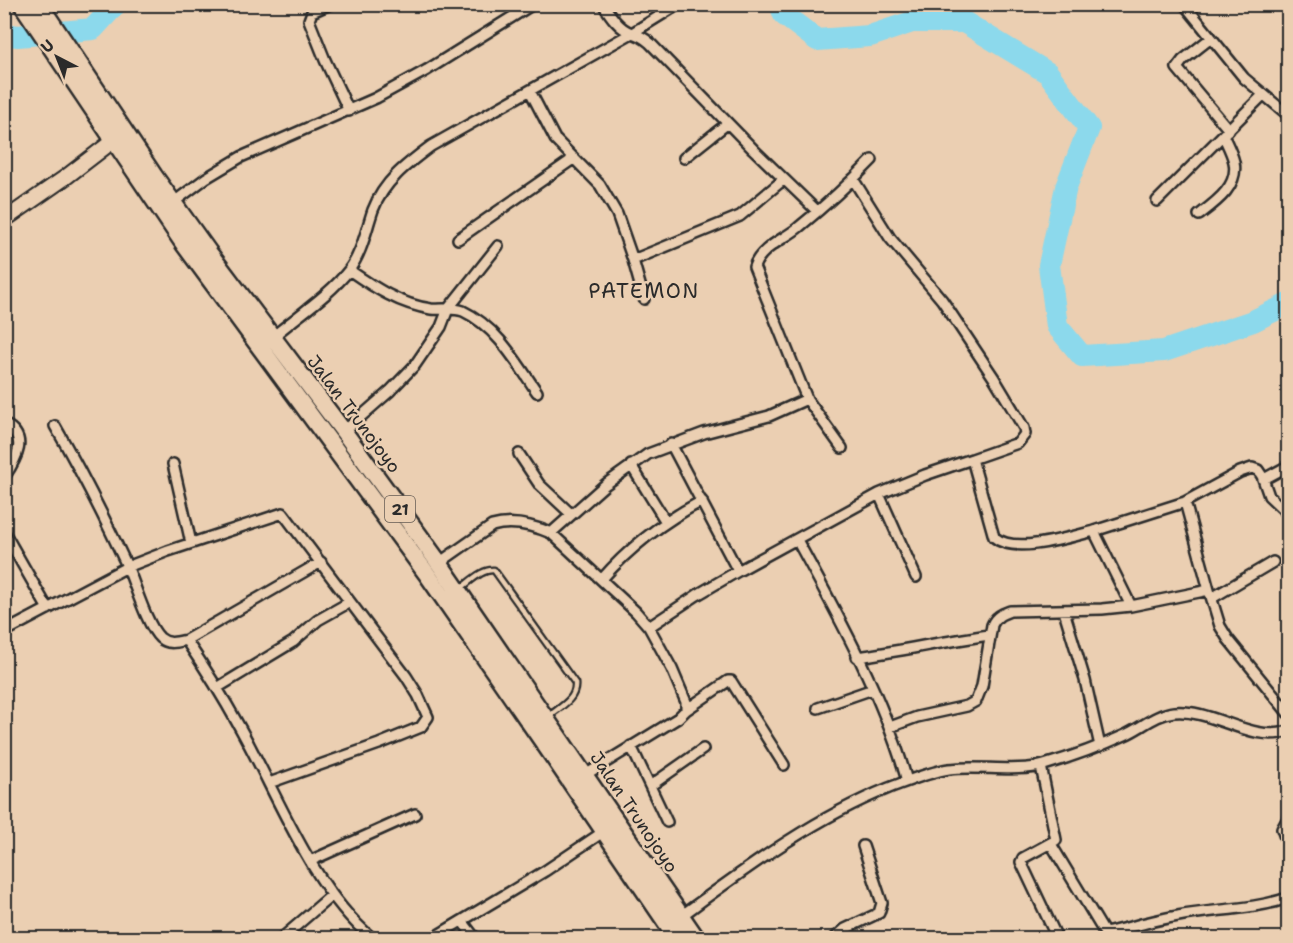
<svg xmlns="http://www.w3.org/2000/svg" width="1293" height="943" font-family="'Shantell Sans',sans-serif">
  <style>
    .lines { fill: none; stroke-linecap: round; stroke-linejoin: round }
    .river { stroke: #8cd9ec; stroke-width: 22 }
    .service-casing { stroke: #2b2b2b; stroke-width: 9 }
    .minor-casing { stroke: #2b2b2b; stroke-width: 14 }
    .secondary-casing { stroke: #2b2b2b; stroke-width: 18 }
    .trunk-casing { stroke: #2b2b2b; stroke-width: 21 }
    .service { stroke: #ebcfb2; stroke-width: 4.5 }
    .minor { stroke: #ebcfb2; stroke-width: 9 }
    .secondary { stroke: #ebcfb2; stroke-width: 14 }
    .trunk { stroke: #ebcfb2; stroke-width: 16 }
    .labels { text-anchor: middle; stroke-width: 5; stroke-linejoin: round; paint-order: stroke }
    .shield { fill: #ebcfb2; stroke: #655c54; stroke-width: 1.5 }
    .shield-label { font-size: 16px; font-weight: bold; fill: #2b2b2b }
    .street-label { font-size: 18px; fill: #2b2b2b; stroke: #ebcfb2 }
    .quarter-label { font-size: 21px; letter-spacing: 1.5px; fill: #2b2b2b; stroke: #ebcfb2 }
  </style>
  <rect width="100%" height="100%" fill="#ebcfb2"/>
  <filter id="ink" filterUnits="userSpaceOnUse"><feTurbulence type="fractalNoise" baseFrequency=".0167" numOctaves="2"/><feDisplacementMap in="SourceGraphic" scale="12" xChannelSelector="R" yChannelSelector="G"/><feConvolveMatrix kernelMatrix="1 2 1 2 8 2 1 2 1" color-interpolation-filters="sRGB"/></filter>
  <g filter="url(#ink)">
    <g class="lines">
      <path class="river" d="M 780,4 L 784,15 L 817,40 L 870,36 L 912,22 L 964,22 L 1048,73 L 1089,128 L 1066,187 L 1049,265 L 1057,326 L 1082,356 L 1164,351 L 1253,321 L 1288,304
        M 4,34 L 18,36 L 93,29 L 116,4"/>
      <defs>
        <path id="service" d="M 461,588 C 471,581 482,569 494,570 L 575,683 C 577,699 560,707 549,716"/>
        <path id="minor" d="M 330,4 L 312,12 L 309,20 L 325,60 L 349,111
          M 603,4 C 610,15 619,29 632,33 C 640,36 643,37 650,43 L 753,149 L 817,211
          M 1184,4 L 1244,78 L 1288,115
          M 1211,38 L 1183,60 L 1177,68 L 1229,130
          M 530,91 L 555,139 L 600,185 L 617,214 L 633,260 L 644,299
          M 684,158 L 728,123
          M 853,179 L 890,238 L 942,300 L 994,378 L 1024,428 L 1025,434 L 1018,443 L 972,459 L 994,537 C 1014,555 1070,537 1094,531
          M 1157,201 L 1263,95
          M 170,205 L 206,178 L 241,157 L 376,98 L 427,70 L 533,4
          M 1199,215 C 1216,202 1239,186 1234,162 C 1232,153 1227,144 1223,135
          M 458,239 L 573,159
          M 633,260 L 740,216 L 783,180
          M 349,270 C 375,288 399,304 431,309 C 442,310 453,307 463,311 C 497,327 517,363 537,392
          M 269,340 C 294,318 329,296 349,270 C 362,253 366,230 373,210 C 384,181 407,164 431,146 L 632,33 L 679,4
          M 4,424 C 30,437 16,459 5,476
          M 55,426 C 81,471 105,519 127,566 C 135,584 147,626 160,638 C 168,645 177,642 186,640 L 321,562
          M 342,433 L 390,391 L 415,365 L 441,327 L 448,309 L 498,246
          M 671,444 L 738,571
          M 842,448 L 807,399 L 754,267 C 761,247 785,239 799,227 C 825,206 849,184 872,160
          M 519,454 L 539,484 L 571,514
          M 173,464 L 191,543
          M 631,465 L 666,522
          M 1264,479 L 1288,466
          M 879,494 L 916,577
          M 1185,502 L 1209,590
          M 4,532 L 48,609
          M 551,533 L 606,484 L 648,454 L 704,433 L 769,416 L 807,399
          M 797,540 C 838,615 884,698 907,781
          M 439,563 L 492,526 C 512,520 532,525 551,533 L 636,612 L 649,627 L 672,669 L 686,702 L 686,710 L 678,718 L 585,775
          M 602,579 C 630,547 664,521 702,501
          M 1212,598 L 1273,562
          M 1131,606 L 1094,531 L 1185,502 L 1240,472 L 1252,468 L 1258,470 L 1262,476 L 1269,496 L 1288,514
          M 1064,611 L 1085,680 L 1100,746
          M 649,627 L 697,595 L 738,571 L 879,494 L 925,475 L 972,459
          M 4,632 L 127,567 L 168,551 L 283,513 L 406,676 L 418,695 L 428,717 L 421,727 L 379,744 L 269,783
          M 186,640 C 205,668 223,697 239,726 C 278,795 311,887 372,938
          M 857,657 C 902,651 945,641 990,635
          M 217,688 L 293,642 L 318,620 L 350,602
          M 818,708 L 873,689
          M 686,710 L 728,681 L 731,681 L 784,765
          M 890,727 L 917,717 L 967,706 L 976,701 L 982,686 L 992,625 C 996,616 1002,614 1010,611 L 1102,609 L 1131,606 L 1209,590 L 1220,626 L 1228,639 L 1288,713
          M 631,746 L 667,822
          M 1041,766 L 1056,840 L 1023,858 L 1021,862 L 1057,938
          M 650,786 L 703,749
          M 1288,818 L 1282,829 L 1288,846
          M 1051,844 L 1107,937
          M 310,861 L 415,814
          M 681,916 C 747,868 812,819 889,788 C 908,781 929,772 949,769 C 977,765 1018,773 1044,765 C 1071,757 1099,747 1125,735 C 1141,728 1156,714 1174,712 C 1211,708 1253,744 1288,731
          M 462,921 L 475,938
          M 1105,933 C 1129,928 1153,920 1178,916 C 1215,909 1252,910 1288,898
          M 282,938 L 332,895
          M 433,938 L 545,871 L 606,830
          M 835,938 L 845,929 L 879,913 L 882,903 L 863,846"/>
        <path id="secondary" d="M 4,220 L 66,177 L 122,134"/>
        <path id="trunk" d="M 22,4 L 184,244 L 427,574 L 555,759 L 677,938
          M 39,4 L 154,176 L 209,253 L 344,432 L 439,563 L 696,938"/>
      </defs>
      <use href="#service" class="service-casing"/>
      <use href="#minor" class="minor-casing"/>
      <use href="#secondary" class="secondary-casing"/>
      <use href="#trunk" class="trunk-casing"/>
      <use href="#service" class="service"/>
      <use href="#minor" class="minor"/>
      <use href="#secondary" class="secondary"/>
      <use href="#trunk" class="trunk"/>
    </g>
  </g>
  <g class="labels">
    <rect class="shield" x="385" y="496" width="30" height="26" rx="4.5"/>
    <g class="shield-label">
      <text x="400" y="515">21</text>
    </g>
    <g class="street-label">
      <text transform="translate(354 414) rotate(53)" y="6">Jalan Trunojoyo</text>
      <text transform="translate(634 812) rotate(56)" y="6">Jalan Trunojoyo</text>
    </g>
    <g class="quarter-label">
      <text x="644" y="298">PATEMON</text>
    </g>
  </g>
  <rect width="1293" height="943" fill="none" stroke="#ebcfb2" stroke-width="24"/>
  <rect x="12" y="12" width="1269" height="919" fill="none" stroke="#2b2b2b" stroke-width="2" filter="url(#ink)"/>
  <g transform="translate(57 57) rotate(318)" stroke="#ebcfb2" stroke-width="4.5" paint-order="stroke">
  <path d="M0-4.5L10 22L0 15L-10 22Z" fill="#2b2b2b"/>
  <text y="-9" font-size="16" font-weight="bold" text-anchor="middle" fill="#2b2b2b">U</text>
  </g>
</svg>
